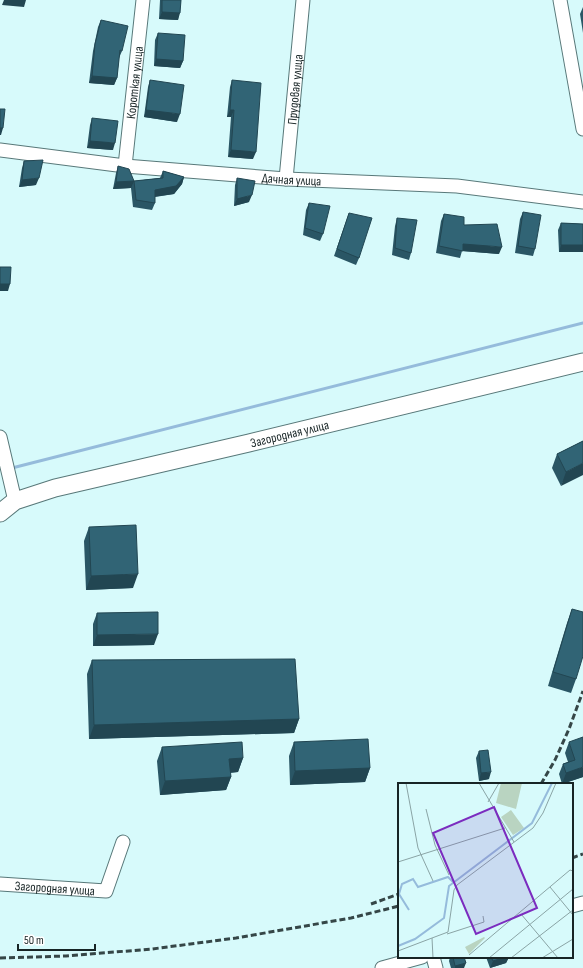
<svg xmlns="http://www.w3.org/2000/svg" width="583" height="968" font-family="'Sofia Sans Condensed',sans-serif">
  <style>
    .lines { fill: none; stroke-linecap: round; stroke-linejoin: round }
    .stream { stroke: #95bbdb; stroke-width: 3 }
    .minor-casing { stroke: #587879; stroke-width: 15 }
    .major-casing { stroke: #587879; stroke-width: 19 }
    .minor { stroke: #fff; stroke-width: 13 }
    .major { stroke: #fff; stroke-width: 17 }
    .rail { stroke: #354647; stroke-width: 3; stroke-dasharray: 6 3; stroke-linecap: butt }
    .wall { fill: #2a5665 }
    .shaded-wall { fill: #224652 }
    .building { fill: #316475; stroke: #224652 }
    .labels { text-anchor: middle; stroke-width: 4; stroke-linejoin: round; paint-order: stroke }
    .street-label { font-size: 13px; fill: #172425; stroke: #fff }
    .inset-river { fill: none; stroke: #95bbdb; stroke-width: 2 }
    .inset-road { fill: none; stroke: #8aa4a5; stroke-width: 1 }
    .view { fill: #7b2cbf; fill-opacity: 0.15; stroke: #7b2cbf; stroke-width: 2 }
    .inset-edge { fill: none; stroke: #172425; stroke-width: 2 }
  </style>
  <rect width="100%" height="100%" fill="#d7fafb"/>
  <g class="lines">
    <path class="stream" d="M 12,468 L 583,323"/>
    <defs>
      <g id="minor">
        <path d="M 560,0 L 583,129"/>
        <path id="s1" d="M 0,150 L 125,166 L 286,179 L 457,186 L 583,202"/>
        <path id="s2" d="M 125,166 L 143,0"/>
        <path id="s3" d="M 286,179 L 303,0"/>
        <path d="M 0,437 L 15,501"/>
        <path id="s4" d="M 0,884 L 106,891 L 123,842"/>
        <path d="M 572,906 L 583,903"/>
        <path d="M 433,957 L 436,968"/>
        <path d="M 382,968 L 422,957"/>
      </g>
      <g id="major">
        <path id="s5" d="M 0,513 L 15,501 L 55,488 L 249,443 L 583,362"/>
      </g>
    </defs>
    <use href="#minor" class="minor-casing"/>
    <use href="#major" class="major-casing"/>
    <use href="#minor" class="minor"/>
    <use href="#major" class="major"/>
    <path class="rail" d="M 541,784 L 555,760 L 569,729 L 583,691
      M 572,858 L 583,854
      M 371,904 L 399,894
      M 0,958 L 66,956 L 152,949 L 236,938 L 351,918 L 399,906"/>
  </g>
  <path class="wall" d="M 160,0 L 181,0 L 178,20 L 159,19 Z
    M 583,7 L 583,33 L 580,14 Z
    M 101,20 L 122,51 L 119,58 L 117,78 L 114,85 L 89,83 L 93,51 L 98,27 Z
    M 158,33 L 183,61 L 180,68 L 154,66 L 155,40 Z
    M 150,80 L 177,122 L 144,117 L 148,87 Z
    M 232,80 L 253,159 L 228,157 L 231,117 L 227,117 L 230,87 Z
    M 92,118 L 113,150 L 87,148 L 90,125 Z
    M 24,161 L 36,185 L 19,187 L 22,168 Z
    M 118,166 L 134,181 L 160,178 L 163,171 L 184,177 L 182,184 L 174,194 L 155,197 L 155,203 L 152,210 L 133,207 L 131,188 L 113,189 L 116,173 Z
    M 237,178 L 249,202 L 234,206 L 235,185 Z
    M 309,203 L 323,234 L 320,241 L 303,235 L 306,210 Z
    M 523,212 L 535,249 L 533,256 L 515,253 L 520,219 Z
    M 349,213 L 359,258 L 356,265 L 334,256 Z
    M 444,214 L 464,225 L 499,254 L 462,251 L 460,258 L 436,253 L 441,221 Z
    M 397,218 L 411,253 L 409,260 L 392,255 L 395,226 Z
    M 561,223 L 583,224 L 583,252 L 559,252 L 558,230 Z
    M 583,441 L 561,486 L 552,468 L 557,454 Z
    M 89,527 L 133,588 L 86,590 L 84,541 Z
    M 572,609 L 576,679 L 571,693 L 548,686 L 567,623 Z
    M 97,613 L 154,645 L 93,646 L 93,624 Z
    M 92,660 L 299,719 L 294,733 L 89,739 L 87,674 Z
    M 294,742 L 370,768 L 365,782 L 290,785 L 289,756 Z
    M 569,742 L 583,777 L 562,784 L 559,774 L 563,764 L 568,762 L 565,753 Z
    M 162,747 L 243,758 L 238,772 L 230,773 L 231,777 L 226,790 L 160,795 L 157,761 Z
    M 479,751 L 489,779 L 479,781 L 476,758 Z
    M 450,957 L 464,957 L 464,968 L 451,968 L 449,961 Z
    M 486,957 L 509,957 L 506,963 L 490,968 Z"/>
  <path class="shaded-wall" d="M 4,0 L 26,0 L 24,7 L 2,5 Z
    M 162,12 L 180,13 L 178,20 L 159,19 Z
    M 156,59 L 183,61 L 180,68 L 154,66 Z
    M 92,76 L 117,78 L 114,85 L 89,83 Z
    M 146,110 L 180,114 L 177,122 L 144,117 Z
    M 230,110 L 234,110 L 231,117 L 227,117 Z
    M 0,128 L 3,128 L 1,135 L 0,135 Z
    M 90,141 L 115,143 L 113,150 L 87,148 Z
    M 231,150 L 256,152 L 253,159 L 228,157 Z
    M 184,177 L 182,184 L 174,194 L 152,197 L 155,190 Z
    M 39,178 L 36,185 L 19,187 L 22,180 Z
    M 134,181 L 131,188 L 113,189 L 116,182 Z
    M 252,195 L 249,202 L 234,206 L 237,199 Z
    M 463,244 L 502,247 L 499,254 L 462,251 Z
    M 561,245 L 583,245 L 583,252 L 559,252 Z
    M 0,284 L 10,284 L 8,291 L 0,291 Z
    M 583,463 L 583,475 L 561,486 L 566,472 Z
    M 138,574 L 133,588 L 86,590 L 91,576 Z
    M 158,634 L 154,645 L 93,646 L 97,635 Z
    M 299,719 L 294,733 L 89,739 L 94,725 Z
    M 243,758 L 238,772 L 224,773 L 229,759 Z
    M 583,767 L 583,777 L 562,784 L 566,773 Z
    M 370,768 L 365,782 L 290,785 L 295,771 Z
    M 491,772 L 489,779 L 479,781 L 481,773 Z
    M 231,777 L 226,790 L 160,795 L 165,781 Z
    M 506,957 L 509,957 L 506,963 L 490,968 L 493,961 Z
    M 466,963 L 464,968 L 455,968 L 455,966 Z"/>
  <path class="building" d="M 162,0 L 181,0 L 180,13 L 162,12 Z
    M 101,20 L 128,26 L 122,51 L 120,50 L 117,78 L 92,76 L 95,44 Z
    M 158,33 L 185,35 L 183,61 L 156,59 Z
    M 150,80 L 184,85 L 180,114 L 146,110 Z
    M 232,80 L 261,83 L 256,152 L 231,150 L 234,110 L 230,110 Z
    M 0,109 L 5,109 L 3,128 L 0,128 Z
    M 92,118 L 118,121 L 115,143 L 90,141 Z
    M 43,160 L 39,178 L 22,180 L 24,161 Z
    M 118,166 L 129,169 L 134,181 L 116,182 Z
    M 163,171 L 184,177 L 176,186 L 155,190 L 155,203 L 136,200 L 134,181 L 163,178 Z
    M 237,178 L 255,181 L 252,195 L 237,199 Z
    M 309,203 L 330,206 L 323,234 L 305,228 Z
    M 523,212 L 541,215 L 535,249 L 518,246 Z
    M 349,213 L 372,218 L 359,258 L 337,249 Z
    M 444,214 L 464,217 L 464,225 L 497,224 L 502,247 L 463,244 L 463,251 L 439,246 Z
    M 397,218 L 417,220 L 411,253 L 395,248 Z
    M 561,223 L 583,224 L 583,245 L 561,245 Z
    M 0,267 L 11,267 L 10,284 L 0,284 Z
    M 583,441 L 583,463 L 566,472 L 557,454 Z
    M 136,525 L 138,574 L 91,576 L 89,527 Z
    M 572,609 L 583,612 L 583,656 L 576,679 L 553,672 Z
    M 158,612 L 158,634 L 97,635 L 97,613 Z
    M 295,659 L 299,719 L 94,725 L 92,660 Z
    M 583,737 L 583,767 L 566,773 L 563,764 L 575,760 L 569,742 Z
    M 368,739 L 370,768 L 295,771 L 294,742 Z
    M 242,742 L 243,758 L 229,759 L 231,777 L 165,781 L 162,747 Z
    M 488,750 L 491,772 L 481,773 L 479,751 Z
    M 453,957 L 464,957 L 466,963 L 455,966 Z
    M 491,957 L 506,957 L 493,961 Z"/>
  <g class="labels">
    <g class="street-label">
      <text dy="5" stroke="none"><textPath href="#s2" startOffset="84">Короткая улица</textPath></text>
      <text dy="5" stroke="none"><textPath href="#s3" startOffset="90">Прудовая улица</textPath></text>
      <text dy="5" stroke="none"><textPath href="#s1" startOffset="293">Дачная улица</textPath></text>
      <text dy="5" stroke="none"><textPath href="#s5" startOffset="302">Загородная улица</textPath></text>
      <text dy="5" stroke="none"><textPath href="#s4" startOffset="55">Загородная улица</textPath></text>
    </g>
  </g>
  <g transform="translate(398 783)">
    <rect width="175" height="175" fill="#d7fafb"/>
    <path d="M 103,0 L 124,0 L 118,26 L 98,20 ZM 113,27 L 126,45 L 115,52 L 103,34 ZM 86,154 L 87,155 L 71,171 L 67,164 Z" fill="#b9d4c1"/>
    <path class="inset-river" d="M 11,127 L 1,111 L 4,101 L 15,96 L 20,104 L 50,94 L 55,99M 0,163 L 17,156 L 46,135 L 51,103 L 134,40 L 154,0"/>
    <path class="inset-road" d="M 8,0 L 20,65 L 35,98M 81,0 L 116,59M 90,19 L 101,0M 28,26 L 37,62 L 51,92M 0,79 L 107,45M 152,104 L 175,132M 123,131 L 160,175M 49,151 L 86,139 L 85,133M 0,168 L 34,155M 71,172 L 172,87 L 175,88M 35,175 L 34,155 L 50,149 L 56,107 L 59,102 L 135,45 L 145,30 L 158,0M 91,175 L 175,106M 113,175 L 175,127M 144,175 L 175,156"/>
    <path class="view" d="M 96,24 L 139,125 L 78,151 L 35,50 Z"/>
    <rect width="175" height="175" class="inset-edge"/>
  </g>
  <path d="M18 944v6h77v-6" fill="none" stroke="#172425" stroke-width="2"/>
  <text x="24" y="944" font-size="12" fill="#172425" stroke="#ffffff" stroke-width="3" paint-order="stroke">50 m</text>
</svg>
